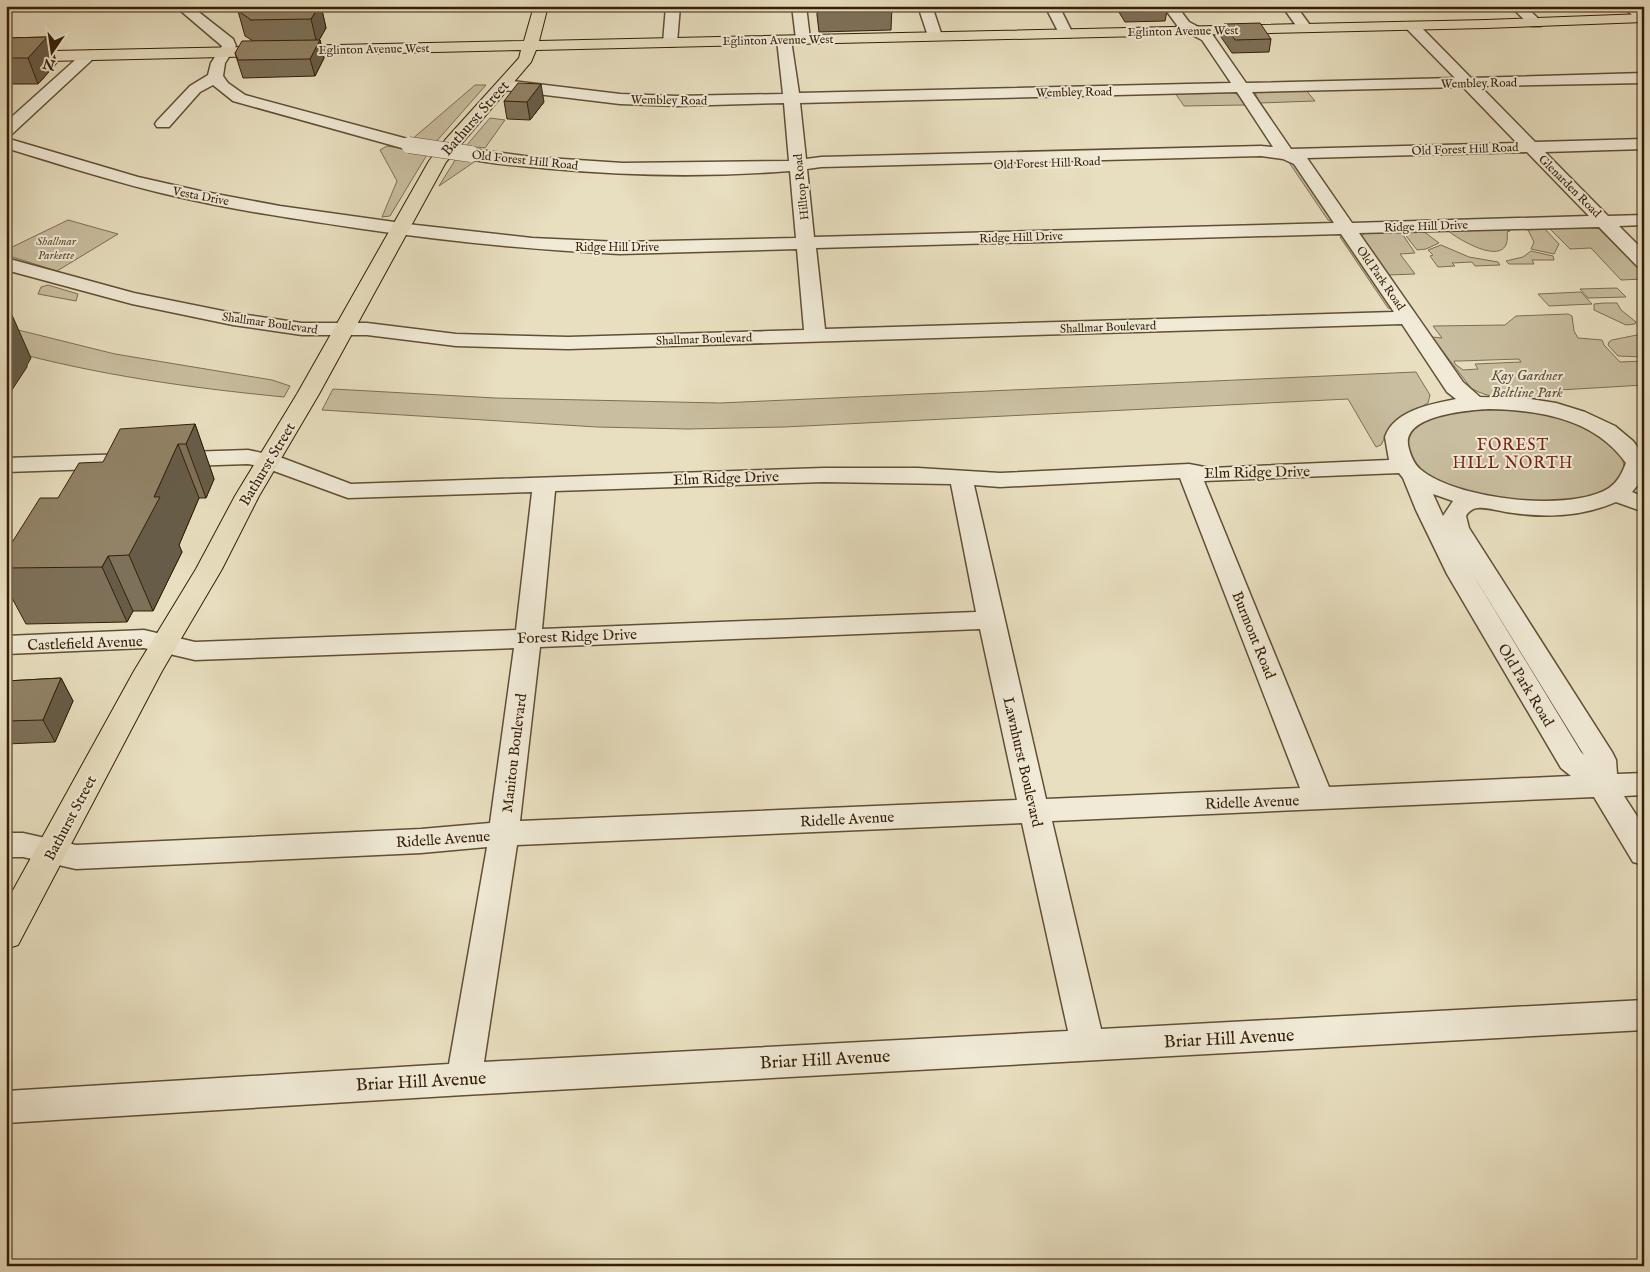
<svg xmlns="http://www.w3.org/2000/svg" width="1650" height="1272" font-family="'IM FELL English',serif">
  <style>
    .green { fill: #c9bea0; stroke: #7e6e53; fill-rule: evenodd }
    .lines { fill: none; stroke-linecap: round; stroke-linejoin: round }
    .minor-casing { stroke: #614f34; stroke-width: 3 }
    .major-casing { stroke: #341f06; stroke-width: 2 }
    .minor { fill: #f0ead6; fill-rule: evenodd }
    .major { fill: #e8dfc0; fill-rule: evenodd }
    .minor-bridge-casing { stroke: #614f34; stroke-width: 17; stroke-linecap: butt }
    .minor-bridge { stroke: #f0ead6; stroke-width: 16 }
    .wall { fill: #7e7159; stroke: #341f06 }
    .shaded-wall { fill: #665c48; stroke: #341f06 }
    .building { fill: #928367; stroke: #341f06 }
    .labels { text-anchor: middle; stroke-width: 4; stroke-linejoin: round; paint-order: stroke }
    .far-street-label { font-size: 12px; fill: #341f06; stroke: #f0ead6 }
    .far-park-label { font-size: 12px; font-style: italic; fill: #614f34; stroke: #f0ead6 }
    .street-label { font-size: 15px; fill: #341f06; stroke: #f0ead6 }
    .park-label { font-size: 15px; font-style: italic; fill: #614f34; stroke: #f0ead6 }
    .neighbourhood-label { font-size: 16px; letter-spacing: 1px; fill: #7a1f14; stroke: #f0ead6 }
    .near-street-label { font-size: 18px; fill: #341f06; stroke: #f0ead6 }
  </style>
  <rect width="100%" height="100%" fill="#e8dfc0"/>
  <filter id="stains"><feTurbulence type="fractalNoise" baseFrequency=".004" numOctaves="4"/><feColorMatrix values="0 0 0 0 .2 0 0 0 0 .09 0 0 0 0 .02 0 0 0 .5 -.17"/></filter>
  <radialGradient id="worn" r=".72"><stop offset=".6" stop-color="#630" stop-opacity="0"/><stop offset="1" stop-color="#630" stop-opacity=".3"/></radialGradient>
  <path class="green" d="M 475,85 L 486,85 L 435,143 L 411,140 Z
    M 1305,89 L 1315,101 L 1260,103 L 1255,93 L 1259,92 Z
    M 1231,91 L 1238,95 L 1245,105 L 1184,106 L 1175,93 Z
    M 490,118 L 505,120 L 485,148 L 466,146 Z
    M 387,146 L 428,153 L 390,216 L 382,217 L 397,181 L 380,150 Z
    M 457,157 L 477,160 L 439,186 Z
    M 1293,159 L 1333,222 L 1328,220 L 1288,161 Z
    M 68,220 L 118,234 L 57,271 L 6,255 L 6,250 Z
    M 1548,227 L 1598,228 L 1644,274 L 1644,279 L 1621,280 L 1591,248 L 1570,249 Z
    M 1530,228 L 1544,228 L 1559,244 L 1554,254 L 1531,249 L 1534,242 L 1528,230 Z
    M 1508,229 L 1510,231 L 1507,232 C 1512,271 1460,241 1447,230 Z
    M 1423,231 L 1439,243 L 1426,249 L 1417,250 L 1403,232 Z
    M 1401,232 L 1415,253 L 1400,254 L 1415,274 L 1388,275 L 1361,237 L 1365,233 Z
    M 1343,235 L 1394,310 L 1388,308 L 1340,237 Z
    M 1441,245 L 1469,257 L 1498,262 L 1500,265 L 1475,266 L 1472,262 L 1452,263 L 1455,266 L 1438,267 L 1430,256 L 1433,255 L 1428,250 Z
    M 1531,251 L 1553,256 L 1554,260 L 1532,260 L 1534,264 L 1509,264 L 1506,261 L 1523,257 Z
    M 48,285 L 78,294 L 76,301 L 38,294 L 41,287 Z
    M 1617,288 L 1626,297 L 1588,298 L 1580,289 Z
    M 1581,292 L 1592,304 L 1549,306 L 1538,294 Z
    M 1604,303 L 1617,303 L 1621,310 L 1636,322 L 1635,324 L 1626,325 L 1594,310 L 1594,304 Z
    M 1568,314 L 1572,316 L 1574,331 L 1578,338 L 1602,340 L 1604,345 L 1620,362 L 1644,361 L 1644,385 L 1542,391 L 1537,401 C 1516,398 1489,400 1471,388 L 1432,337 L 1442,338 L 1433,326 L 1505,325 L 1516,316 ZM 1519,359 L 1521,362 L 1475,364 L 1478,369 L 1463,370 L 1455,364 L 1454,361 L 1460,361 Z
    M 6,327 L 115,354 L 272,380 L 290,386 L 284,397 C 191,388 97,375 6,350 Z
    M 1637,335 L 1644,338 L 1644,346 L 1640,349 L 1644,357 L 1618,356 L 1608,345 L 1609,342 L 1612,340 Z
    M 1416,372 L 1430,395 L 1428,403 L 1397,420 L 1391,425 L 1381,445 L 1376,447 L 1348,399 L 784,427 L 688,429 L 597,427 L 322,410 L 333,389 L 495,398 L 720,403 Z
    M 1486,408 C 1526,411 1563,414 1599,434 C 1604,437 1608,442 1613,446 C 1647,479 1591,500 1564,501 C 1534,502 1503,503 1474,495 C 1456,490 1418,476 1409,458 C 1408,455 1408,450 1407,447 C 1406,442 1406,437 1408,432 C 1420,413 1465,410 1486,408 Z"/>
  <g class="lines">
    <defs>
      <path id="minor" d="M 175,6 L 191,6 L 233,39 L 236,46 L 225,63 L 223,76 L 228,83 L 245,95 L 415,141 L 417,145 L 415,149 L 409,150 L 233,101 L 213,85 L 200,92 L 169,127 L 157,127 L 155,124 L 157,121 L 190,86 L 208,75 L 211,63 L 222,46 Z
        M 666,6 L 680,6 L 677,43 L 675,46 L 665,46 L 663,43 Z
        M 792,6 L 806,6 L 810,39 L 808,42 L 798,42 L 796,39 Z
        M 918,6 L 932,6 L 942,36 L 940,39 L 930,39 L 928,36 Z
        M 1045,6 L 1059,6 L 1073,34 L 1071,37 L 1061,37 Z
        M 1163,6 L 1177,6 L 1189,22 L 1212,34 L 1246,83 L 1455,78 L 1407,29 L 1405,26 L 1407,23 L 1417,23 L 1471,78 L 1644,73 L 1644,83 L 1480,86 L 1535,142 L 1644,139 L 1644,149 L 1545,152 L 1608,216 L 1644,215 L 1644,225 L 1619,226 L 1644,251 L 1644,268 L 1637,266 L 1599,227 L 1359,233 L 1463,382 L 1480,397 L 1524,398 L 1556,403 L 1585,412 L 1615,426 L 1633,441 L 1644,456 L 1644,477 L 1632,492 L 1644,497 L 1644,512 L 1616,502 C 1584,516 1547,518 1513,513 C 1502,512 1488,507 1478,508 C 1473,508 1468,512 1466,516 L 1469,528 L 1612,752 L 1616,760 L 1617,774 L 1644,773 L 1644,795 L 1624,796 L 1644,827 L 1644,865 L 1633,862 L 1594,797 L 1052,821 L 1101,1029 L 1644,1000 L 1644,1030 L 464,1095 L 6,1123 L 6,1091 L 449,1064 L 487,847 L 421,853 L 76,869 L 23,857 L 6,857 L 6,833 L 23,833 L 76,845 L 421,829 L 490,823 L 514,648 L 195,660 L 144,648 L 6,654 L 6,636 L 144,630 L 195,642 L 516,630 L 532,492 L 348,498 L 263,467 L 248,464 L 6,472 L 6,458 L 248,450 L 277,456 L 351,484 L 824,468 L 918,468 L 1000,473 L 1189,464 L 1210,468 L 1389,460 L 1385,437 C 1394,410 1432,404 1456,399 L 1447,392 L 1402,324 L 568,349 L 456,346 L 367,335 L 302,335 L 233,325 L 132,304 L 6,270 L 6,258 L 134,293 L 233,313 L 302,323 L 367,323 L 456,334 L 568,337 L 804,330 L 797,249 L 620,254 C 532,250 444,241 356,228 C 295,219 234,210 174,196 C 117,183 62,165 6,148 L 6,138 L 138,177 L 200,191 L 280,206 L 416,225 L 532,238 L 620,242 L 796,238 L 790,171 C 714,177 628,176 553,169 C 524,166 493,165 465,158 L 463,154 L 465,150 L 471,149 L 532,157 L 623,163 L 789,161 L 784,103 L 677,106 L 620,104 L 504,90 L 499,88 L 496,85 L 499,82 L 504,80 L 620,94 L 677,96 L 783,94 L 777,40 L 779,37 L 789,37 L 791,40 L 799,93 L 1231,83 L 1202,40 L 1179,28 ZM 1463,87 L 1517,143 L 1291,149 L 1252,92 ZM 1237,92 L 1273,147 L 1261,146 L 821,157 L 806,159 L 800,103 ZM 1527,152 L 1589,216 L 1352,223 L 1307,158 ZM 1261,156 L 1283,159 L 1294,164 L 1334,223 L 814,237 L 807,169 L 821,167 ZM 1341,234 L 1394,312 L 825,329 L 816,248 ZM 1490,409 C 1540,410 1595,419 1626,463 C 1622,473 1618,482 1609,488 C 1570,513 1454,499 1420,469 C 1414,464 1411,456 1409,449 C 1398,415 1469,410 1490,409 ZM 1399,473 L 1403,478 L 1416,510 L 1447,574 L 1561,768 L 1571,776 L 1329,787 L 1204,481 ZM 1180,478 L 1300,788 L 1046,799 L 974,485 L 1000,487 ZM 824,482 L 951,484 L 976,612 L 542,629 L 555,491 ZM 1433,494 L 1453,501 L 1443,516 ZM 1469,568 L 1584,755 L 1581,752 ZM 980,629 L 1017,800 L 520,821 L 540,647 ZM 1022,823 L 1068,1031 L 484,1062 L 517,845 Z
        M 1282,6 L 1296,6 L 1312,28 L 1310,31 L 1300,31 Z
        M 1510,6 L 1525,6 L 1543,23 L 1541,26 L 1531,26 Z
        M 1622,6 L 1638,6 L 1644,11 L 1644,22 L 1639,21 Z
        M 89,51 L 94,52 L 96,55 L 94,58 L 12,134 L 6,136 L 6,122 L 84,52 Z"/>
      <path id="major" d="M 534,6 L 548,6 L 539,41 L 1486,20 L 1644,14 L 1644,22 L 1486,28 L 536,50 L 531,62 L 446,162 L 319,394 L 259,496 L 222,569 L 162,671 L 18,945 L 6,949 L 6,903 L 134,671 L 196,569 L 235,496 L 297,394 L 429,161 L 445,140 L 519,58 L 521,50 L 6,62 L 6,52 L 524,41 Z"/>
    </defs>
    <use href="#minor" class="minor-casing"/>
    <use href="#major" class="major-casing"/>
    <use href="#minor" class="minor"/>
    <use href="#major" class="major"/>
    <defs>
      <path id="minor-bridge" d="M 409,145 L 471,154"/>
    </defs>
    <use href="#minor-bridge" class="minor-bridge-casing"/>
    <use href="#minor-bridge" class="minor-bridge"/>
  </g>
  <path class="wall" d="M 321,6 L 326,28 L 319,40 L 320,40 L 324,58 L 315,76 L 243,78 L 235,53 L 253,41 L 245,36 L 238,11 Z
    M 817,6 L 892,6 L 891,30 L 819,32 L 817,15 Z
    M 1117,6 L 1168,6 L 1165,21 L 1125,22 L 1117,9 Z
    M 1224,24 L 1271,39 L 1269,52 L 1232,53 L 1221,37 Z
    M 47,37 L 57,63 L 38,84 L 6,84 L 6,38 Z
    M 504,101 L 544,102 L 530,120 L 507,119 Z
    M 195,424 L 214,479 L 206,498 L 199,498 L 179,545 L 182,552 L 153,611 L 133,611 L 127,622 L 26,624 L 6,587 L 6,552 L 58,498 Z
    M 61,678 L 73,701 L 55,742 L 6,744 L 6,681 Z"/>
  <path class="shaded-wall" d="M 319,6 L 321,6 L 326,28 L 317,44 L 311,19 Z
    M 47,37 L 57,63 L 38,84 L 28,58 Z
    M 320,40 L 324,58 L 315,76 L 310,59 Z
    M 541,84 L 544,102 L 530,120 L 527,102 Z
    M 12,315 L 31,358 L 27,365 L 27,367 L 6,399 L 6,323 Z
    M 195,424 L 214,479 L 206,498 L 186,444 Z
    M 178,444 L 199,498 L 179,545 L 182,552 L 153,611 L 129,555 L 154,497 Z
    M 108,556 L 133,611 L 127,622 L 102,567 Z
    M 61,678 L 73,701 L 55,742 L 43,720 Z"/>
  <path class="building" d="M 260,6 L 319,6 L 311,19 L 250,20 L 250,19 L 238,11 Z
    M 1260,23 L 1271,39 L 1235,40 L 1224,24 Z
    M 47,37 L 28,58 L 6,58 L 6,38 Z
    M 320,40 L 310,59 L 238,60 L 235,53 L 242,41 Z
    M 518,83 L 541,84 L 527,102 L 504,101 Z
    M 6,315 L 12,315 L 6,323 Z
    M 195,424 L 186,444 L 178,444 L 154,497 L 160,497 L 129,555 L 108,556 L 102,567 L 6,568 L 6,552 L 40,498 L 58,498 L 79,463 L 103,462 L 120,429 Z
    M 61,678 L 43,720 L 6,721 L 6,681 Z"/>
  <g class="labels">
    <g class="far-street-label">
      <text transform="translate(1183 31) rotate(-1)" y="4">Eglinton Avenue West</text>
      <text transform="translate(778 40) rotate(-1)" y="4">Eglinton Avenue West</text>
      <text transform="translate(374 49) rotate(-1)" y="4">Eglinton Avenue West</text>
      <text transform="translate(1479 83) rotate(-1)" y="4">Wembley Road</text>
      <text transform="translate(1074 92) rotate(-1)" y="4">Wembley Road</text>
      <text transform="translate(669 100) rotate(1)" y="4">Wembley Road</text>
      <text transform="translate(1465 149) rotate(-2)" y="4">Old Forest Hill Road</text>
      <text transform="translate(525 160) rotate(6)" y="4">Old Forest Hill Road</text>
      <text transform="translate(1047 163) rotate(-2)" y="4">Old Forest Hill Road</text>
      <text transform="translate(1570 186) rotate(45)" y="4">Glenarden Road</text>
      <text transform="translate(801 187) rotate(-96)" y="4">Hilltop Road</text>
      <text transform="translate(201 196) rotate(11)" y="4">Vesta Drive</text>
      <text transform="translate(1426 226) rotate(-2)" y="4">Ridge Hill Drive</text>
      <text transform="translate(1021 237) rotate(-2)" y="4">Ridge Hill Drive</text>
      <text x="617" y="251">Ridge Hill Drive</text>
      <text transform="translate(1381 278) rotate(55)" y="4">Old Park Road</text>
      <text transform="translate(270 323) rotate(8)" y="4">Shallmar Boulevard</text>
      <text transform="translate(1108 327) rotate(-2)" y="4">Shallmar Boulevard</text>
      <text transform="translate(704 339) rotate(-2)" y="4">Shallmar Boulevard</text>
    </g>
    <g class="far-park-label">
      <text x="56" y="245">Shallmar<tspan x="56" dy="14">Parkette</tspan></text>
    </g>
    <g class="street-label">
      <text transform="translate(475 118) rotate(-49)" y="5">Bathurst Street</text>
      <text transform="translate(267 464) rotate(-59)" y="5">Bathurst Street</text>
      <text transform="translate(1257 472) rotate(-1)" y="5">Elm Ridge Drive</text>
      <text transform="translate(726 478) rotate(-2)" y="5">Elm Ridge Drive</text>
      <text transform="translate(1254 635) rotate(68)" y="5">Burmont Road</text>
      <text transform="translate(577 636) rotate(-2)" y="5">Forest Ridge Drive</text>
      <text transform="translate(85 643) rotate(-2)" y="5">Castlefield Avenue</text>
      <text transform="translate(1526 685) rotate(59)" y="5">Old Park Road</text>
      <text transform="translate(514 753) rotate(-83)" y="5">Manitou Boulevard</text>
      <text transform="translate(1023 762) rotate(77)" y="5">Lawnhurst Boulevard</text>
      <text transform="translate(1252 802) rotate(-2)" y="5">Ridelle Avenue</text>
      <text transform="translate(70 818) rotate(-62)" y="5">Bathurst Street</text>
      <text transform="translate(847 819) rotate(-3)" y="5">Ridelle Avenue</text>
      <text transform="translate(443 839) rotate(-4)" y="5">Ridelle Avenue</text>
    </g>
    <g class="park-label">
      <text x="1527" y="380">Kay Gardner<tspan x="1527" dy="17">Beltline Park</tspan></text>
    </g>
    <g class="neighbourhood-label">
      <text x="1513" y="450">FOREST<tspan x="1513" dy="18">HILL NORTH</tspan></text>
    </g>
    <g class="near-street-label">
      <text transform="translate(1229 1038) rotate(-3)" y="6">Briar Hill Avenue</text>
      <text transform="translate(825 1059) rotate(-3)" y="6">Briar Hill Avenue</text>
      <text transform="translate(421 1081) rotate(-3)" y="6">Briar Hill Avenue</text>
    </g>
  </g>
  <rect width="1650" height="1272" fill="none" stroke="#e8dfc0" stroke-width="25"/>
  <rect x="8" y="8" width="1635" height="1257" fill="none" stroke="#341f06" stroke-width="2.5"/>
  <rect x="12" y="12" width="1625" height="1247" fill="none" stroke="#341f06"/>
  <g transform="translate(52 52) rotate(193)" stroke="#f0ead6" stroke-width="4" paint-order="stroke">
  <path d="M0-4L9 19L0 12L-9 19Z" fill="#341f06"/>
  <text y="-8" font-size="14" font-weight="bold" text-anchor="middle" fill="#341f06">N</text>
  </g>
  <rect width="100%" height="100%" filter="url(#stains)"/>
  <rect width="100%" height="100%" fill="url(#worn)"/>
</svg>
